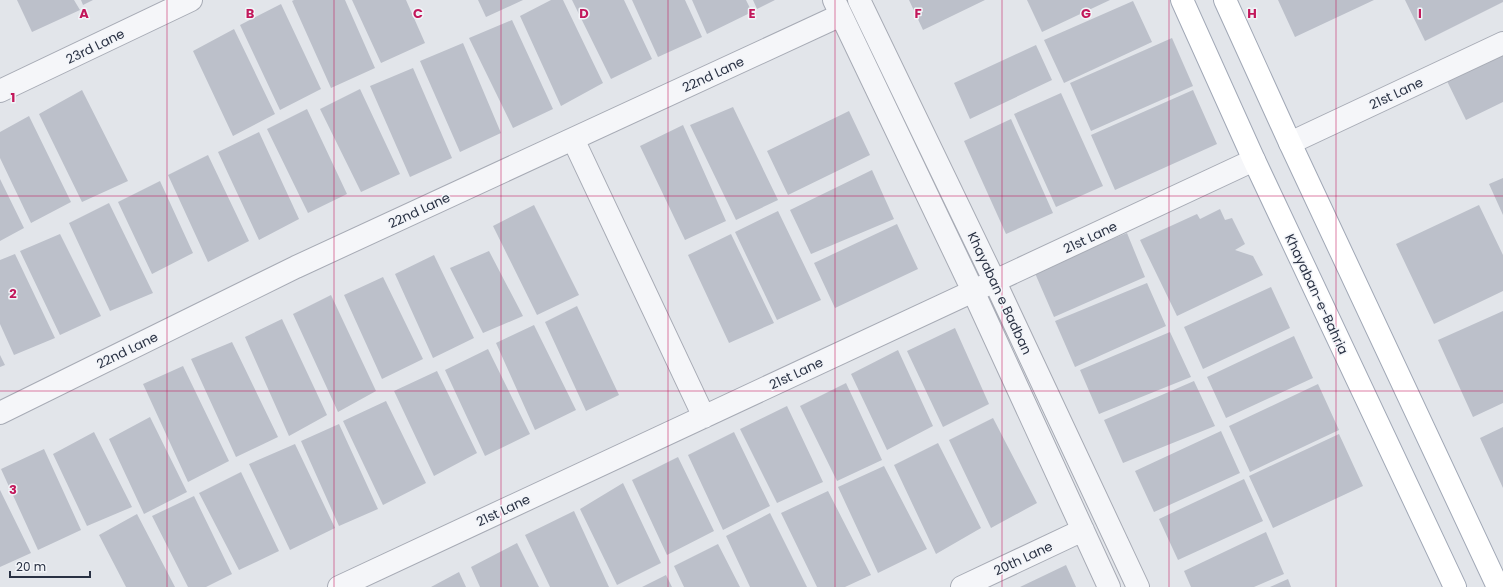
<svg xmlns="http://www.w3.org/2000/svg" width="1503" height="587" font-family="Poppins,sans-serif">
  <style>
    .building { fill: #bcc0ca }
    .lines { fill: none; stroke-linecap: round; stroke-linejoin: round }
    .minor-casing { stroke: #a7abb5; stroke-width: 24 }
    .major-casing { stroke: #a1a8b6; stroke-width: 24 }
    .minor { stroke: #f5f6f9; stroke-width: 22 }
    .major { stroke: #fff; stroke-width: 22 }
    .grid { fill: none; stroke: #c2185b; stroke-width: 1; stroke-opacity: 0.55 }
    .labels { text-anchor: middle; stroke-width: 3; stroke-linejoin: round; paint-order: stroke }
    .street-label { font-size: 13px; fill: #293143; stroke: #f2f4f8 }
    .grid-label { font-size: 13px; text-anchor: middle; font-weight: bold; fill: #c2185b; stroke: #f2f4f8; stroke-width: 3; stroke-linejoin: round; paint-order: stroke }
  </style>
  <rect width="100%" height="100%" fill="#e2e5ea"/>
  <path class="building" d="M 17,0 L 74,0 L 80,10 L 32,32 Z
    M 81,0 L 93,0 L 83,5 Z
    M 294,0 L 345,0 L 375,68 L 331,88 L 292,1 Z
    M 352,0 L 406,0 L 425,43 L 381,63 Z
    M 478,0 L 523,0 L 486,17 Z
    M 551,0 L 563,0 L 603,83 L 561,106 L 520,16 Z
    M 572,0 L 624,0 L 652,59 L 611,79 Z
    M 632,0 L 685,0 L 702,37 L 658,57 Z
    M 692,0 L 746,0 L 752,12 L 707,34 Z
    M 753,0 L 775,0 L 757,9 Z
    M 909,0 L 985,0 L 923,30 Z
    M 1027,0 L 1110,0 L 1042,32 Z
    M 1278,0 L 1374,0 L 1295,37 Z
    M 1405,0 L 1503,0 L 1503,2 L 1425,41 Z
    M 1133,1 L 1152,42 L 1064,83 L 1044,40 Z
    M 281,4 L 321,89 L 280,110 L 240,25 Z
    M 512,20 L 553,109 L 513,128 L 469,38 Z
    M 234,29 L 275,114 L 233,136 L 193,51 Z
    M 1172,38 L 1193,86 L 1091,131 L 1070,83 Z
    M 463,43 L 501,133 L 460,152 L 420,61 Z
    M 1036,45 L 1052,80 L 970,119 L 954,83 Z
    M 1503,51 L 1503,102 L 1466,120 L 1446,79 Z
    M 413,68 L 452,158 L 410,177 L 370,86 Z
    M 360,89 L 400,174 L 361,192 L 320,109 Z
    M 82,90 L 128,181 L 82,202 L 39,114 Z
    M 1193,90 L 1217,144 L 1115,190 L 1091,135 Z
    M 1061,93 L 1103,186 L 1056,207 L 1014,114 Z
    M 733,107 L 778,200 L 736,220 L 690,125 Z
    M 307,109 L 347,194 L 308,213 L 267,129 Z
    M 849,111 L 870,155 L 788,195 L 767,151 Z
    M 29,116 L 71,202 L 31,223 L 0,158 L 0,132 Z
    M 1011,119 L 1053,213 L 1006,234 L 964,141 Z
    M 683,125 L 726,221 L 685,240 L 640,146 Z
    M 259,132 L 299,219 L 259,240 L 218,152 Z
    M 208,155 L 249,241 L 208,262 L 168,175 Z
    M 872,170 L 894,219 L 811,254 L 790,210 Z
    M 1503,178 L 1503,215 L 1489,184 Z
    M 0,179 L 24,228 L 0,241 Z
    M 160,181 L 193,253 L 152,274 L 118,202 Z
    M 109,203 L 153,293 L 110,311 L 69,223 Z
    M 534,205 L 579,295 L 537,315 L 493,226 Z
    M 1479,205 L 1503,255 L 1503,291 L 1434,324 L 1396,244 Z
    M 1220,209 L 1225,220 L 1232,218 L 1245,244 L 1235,250 L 1253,256 L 1263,275 L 1177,316 L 1140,240 L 1197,214 L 1200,219 Z
    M 778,211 L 821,300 L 777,320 L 735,232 Z
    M 897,224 L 918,269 L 835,308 L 814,263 Z
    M 1127,233 L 1145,277 L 1054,317 L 1034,271 Z
    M 60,234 L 101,316 L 60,335 L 20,251 Z
    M 731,234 L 774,323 L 729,343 L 688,255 Z
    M 489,251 L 523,316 L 483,333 L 450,268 Z
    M 15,254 L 55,338 L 14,355 L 0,324 L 0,260 Z
    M 434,255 L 474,338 L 433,358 L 395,274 Z
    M 383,277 L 423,359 L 382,379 L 344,295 Z
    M 1147,283 L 1166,326 L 1075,367 L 1055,321 Z
    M 1271,287 L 1290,328 L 1203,369 L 1184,327 Z
    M 331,295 L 376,391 L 338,412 L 293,314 Z
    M 577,306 L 619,395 L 586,411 L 545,322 Z
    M 1503,311 L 1503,403 L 1473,417 L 1438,340 Z
    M 282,319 L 327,415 L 289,436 L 245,337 Z
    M 534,325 L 576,410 L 535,430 L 496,343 Z
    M 955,328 L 989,404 L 943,427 L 907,351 Z
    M 1170,332 L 1191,377 L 1099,414 L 1080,370 Z
    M 1294,336 L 1313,378 L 1226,418 L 1207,377 Z
    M 232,342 L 278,437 L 236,457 L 191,359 Z
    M 488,349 L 530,434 L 485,456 L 445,370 Z
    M 898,350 L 933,426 L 887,450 L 851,374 Z
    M 0,355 L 5,365 L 0,367 Z
    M 183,366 L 229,461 L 188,482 L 143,384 Z
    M 437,371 L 477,453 L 434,476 L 394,391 Z
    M 1194,381 L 1215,426 L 1123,463 L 1104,420 Z
    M 846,383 L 882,460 L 837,481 L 800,406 Z
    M 1318,384 L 1339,430 L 1250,472 L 1229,426 Z
    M 386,401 L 426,483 L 383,505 L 343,421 Z
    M 787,406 L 823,482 L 777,503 L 740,429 Z
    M 150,417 L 187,492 L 144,514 L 109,439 Z
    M 993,418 L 1037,503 L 991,528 L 949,440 Z
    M 339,424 L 378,509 L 339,526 L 301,441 Z
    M 1503,427 L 1503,488 L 1480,438 Z
    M 1221,431 L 1240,473 L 1154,512 L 1135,471 Z
    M 94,432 L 132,507 L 87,526 L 53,454 Z
    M 734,432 L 770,506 L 723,530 L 688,455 Z
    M 1339,434 L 1363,486 L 1273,528 L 1249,476 Z
    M 938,443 L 981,528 L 936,554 L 894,465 Z
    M 295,444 L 335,528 L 290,550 L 249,464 Z
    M 44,449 L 81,530 L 38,550 L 1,469 Z
    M 678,457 L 714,531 L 667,555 L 632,480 Z
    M 884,466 L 927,549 L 878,573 L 838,487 Z
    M 241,472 L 279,551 L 239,570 L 199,493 Z
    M 1244,479 L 1263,521 L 1178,560 L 1159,519 Z
    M 623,483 L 661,563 L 617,585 L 580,509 Z
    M 0,490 L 31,553 L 0,567 Z
    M 828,491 L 871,575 L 845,587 L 817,587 L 781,513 Z
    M 194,496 L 232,574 L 206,587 L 188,587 L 152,516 Z
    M 574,511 L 609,587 L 550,587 L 525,535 Z
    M 770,513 L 807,587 L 750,587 L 726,536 Z
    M 137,514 L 175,587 L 126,587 L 99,535 Z
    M 1266,532 L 1284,574 L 1254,587 L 1191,587 L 1184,571 Z
    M 517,543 L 539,587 L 480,587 L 471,567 Z
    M 718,544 L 740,587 L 684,587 L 674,566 Z
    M 1066,565 L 1076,587 L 1020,587 Z
    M 459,572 L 466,587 L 431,587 Z
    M 666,575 L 672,587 L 642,587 Z
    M 1288,579 L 1291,587 L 1270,587 Z"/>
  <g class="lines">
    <defs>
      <path id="minor" d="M 834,0 L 973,291 L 1109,587
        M 859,0 L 995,282 L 1138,587
        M 0,91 L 191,0
        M 573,139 L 704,417
        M 1290,143 L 1503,43
        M 0,413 L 296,267 L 841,15
        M 339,587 L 1254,160
        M 962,587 L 1083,530"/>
      <path id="major" d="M 1182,0 L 1254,160 L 1455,587
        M 1225,0 L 1290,143 L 1498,587"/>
    </defs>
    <use href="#minor" class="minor-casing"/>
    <use href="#major" class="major-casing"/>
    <use href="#minor" class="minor"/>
    <use href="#major" class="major"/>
  </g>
  <path class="grid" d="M 167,0 L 167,587M 334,0 L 334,587M 501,0 L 501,587M 668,0 L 668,587M 835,0 L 835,587M 1002,0 L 1002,587M 1169,0 L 1169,587M 1336,0 L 1336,587M 0,196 L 1503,196M 0,391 L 1503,391"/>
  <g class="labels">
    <g class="street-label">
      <text transform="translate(95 46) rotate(-26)" y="5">23rd Lane</text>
      <text transform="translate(713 74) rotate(-25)" y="5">22nd Lane</text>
      <text transform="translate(1396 93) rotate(-25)" y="5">21st Lane</text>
      <text transform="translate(419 210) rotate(-25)" y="5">22nd Lane</text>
      <text transform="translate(1090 237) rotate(-25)" y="5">21st Lane</text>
      <text transform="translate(1000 293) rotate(65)" y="5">Khayaban e Badban</text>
      <text transform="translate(1317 294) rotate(65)" y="5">Khayaban-e-Bahria</text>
      <text transform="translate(127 350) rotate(-26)" y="5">22nd Lane</text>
      <text transform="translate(796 373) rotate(-25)" y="5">21st Lane</text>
      <text transform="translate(503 510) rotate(-25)" y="5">21st Lane</text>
      <text transform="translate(1023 558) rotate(-25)" y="5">20th Lane</text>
    </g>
  </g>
  <g class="grid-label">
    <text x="84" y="18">A</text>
    <text x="250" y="18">B</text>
    <text x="418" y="18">C</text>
    <text x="584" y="18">D</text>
    <text x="752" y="18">E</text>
    <text x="918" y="18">F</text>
    <text x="1086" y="18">G</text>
    <text x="1252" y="18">H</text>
    <text x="1420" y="18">I</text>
    <text x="13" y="102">1</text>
    <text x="13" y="298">2</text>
    <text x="13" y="494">3</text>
  </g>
  <path d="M10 571v6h80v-6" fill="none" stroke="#293143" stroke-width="2"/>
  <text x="16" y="571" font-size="12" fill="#293143" stroke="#f2f4f8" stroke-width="3" paint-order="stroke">20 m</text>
</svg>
